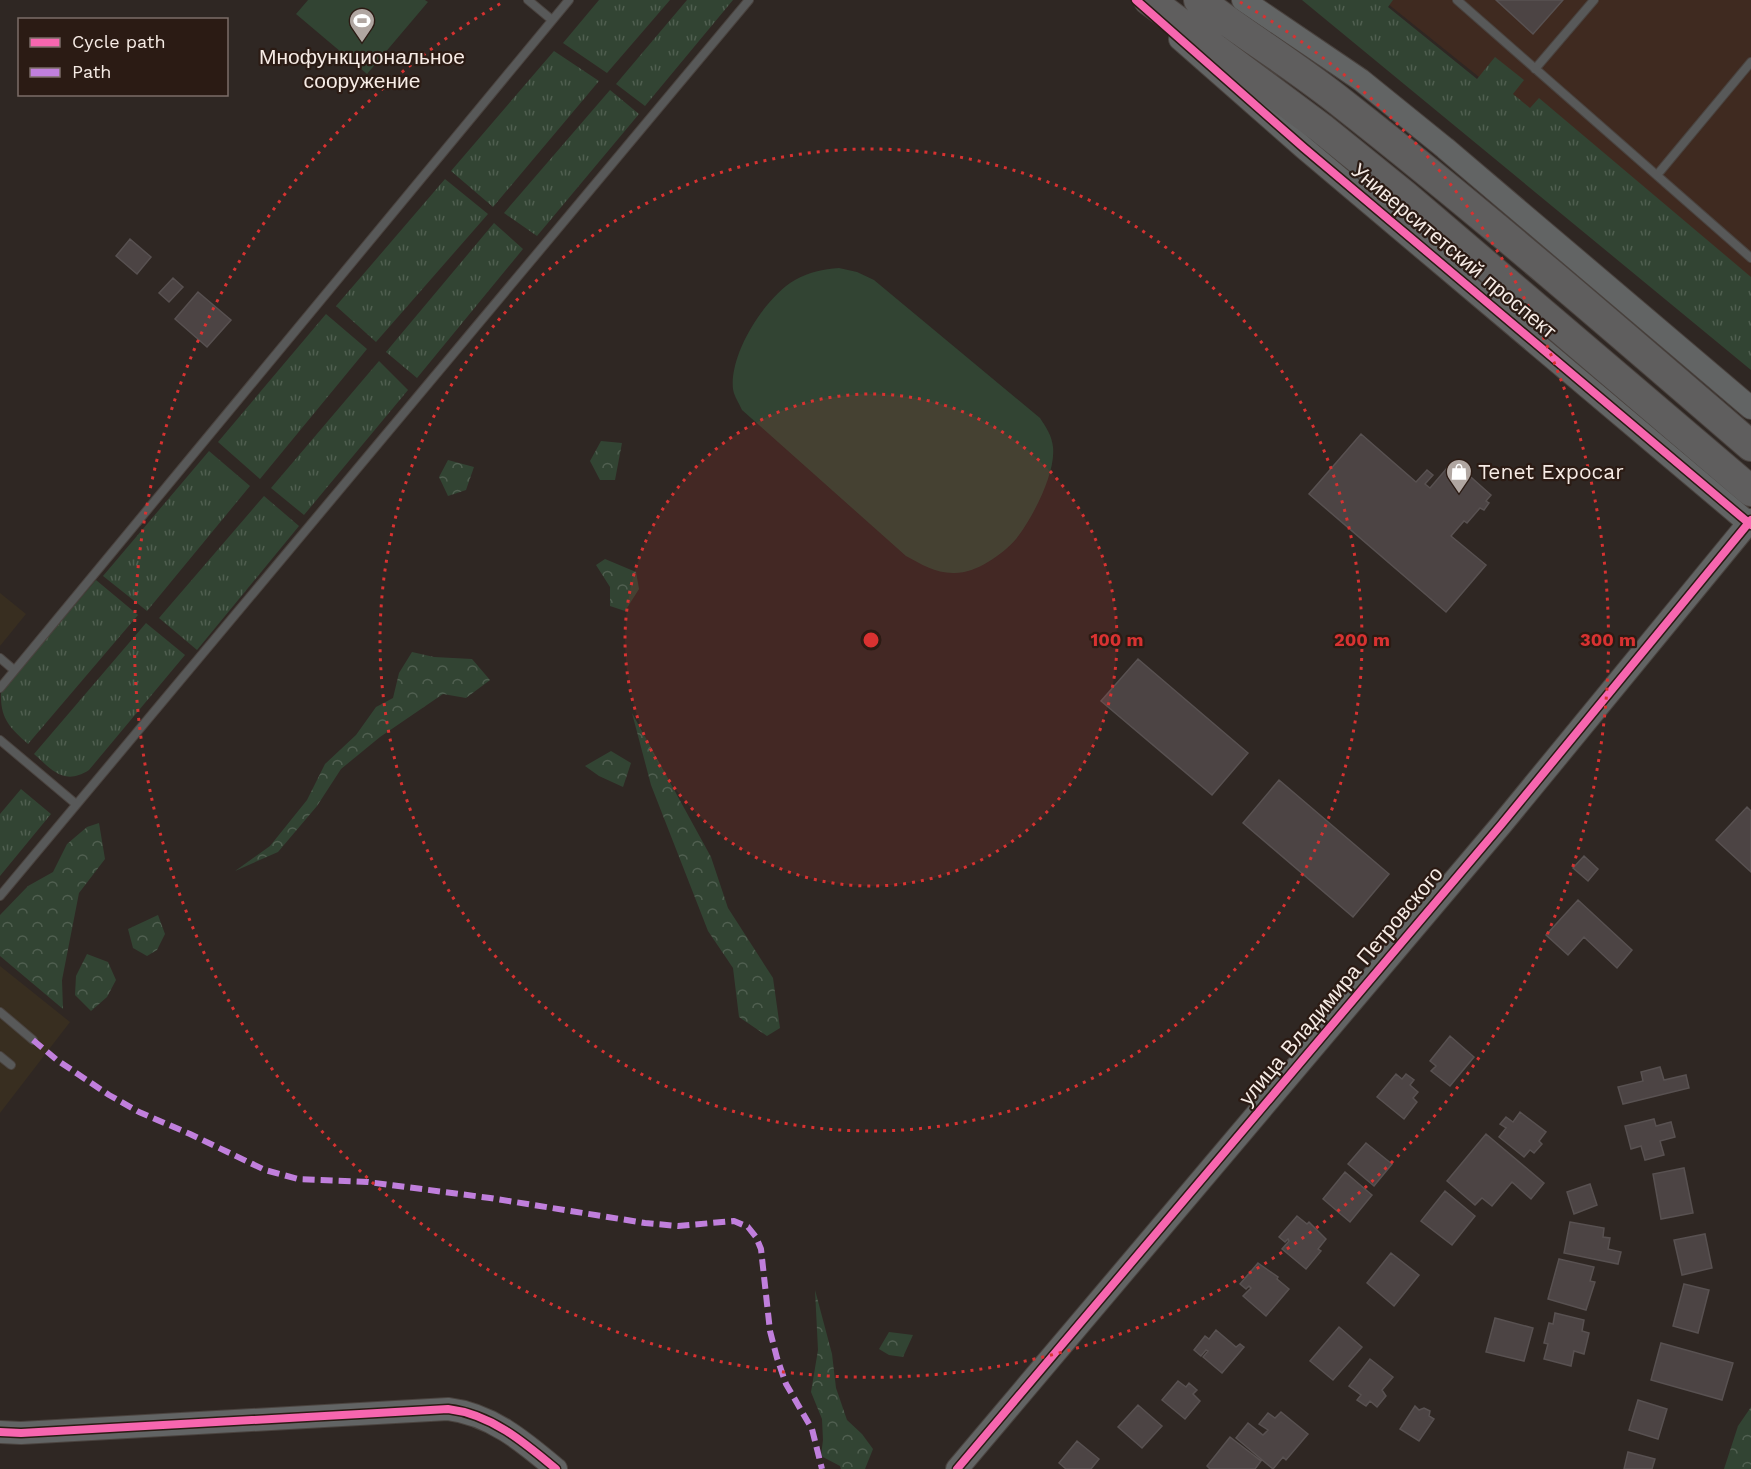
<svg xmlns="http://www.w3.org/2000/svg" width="1751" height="1469" font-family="'Work Sans',sans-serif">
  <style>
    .built { fill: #3f2a20 }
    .education { fill: #382e20 }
    .grass { fill: url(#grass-tufts) }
    .forest { fill: url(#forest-crowns) }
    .pitch { fill: #324433 }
    .building { fill: #4c4444; stroke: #585151; stroke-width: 1.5 }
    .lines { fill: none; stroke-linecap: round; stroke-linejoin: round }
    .lane-casing { stroke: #4a433f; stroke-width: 10 }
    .secondary-casing { stroke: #4a433f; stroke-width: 24 }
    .highway-casing { stroke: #4a433f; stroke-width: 32 }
    .lane { stroke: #585959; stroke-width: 8 }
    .secondary { stroke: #626464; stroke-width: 22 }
    .highway { stroke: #5f5e5e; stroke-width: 30 }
    .quiet { stroke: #c07fdc; stroke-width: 6; stroke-dasharray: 12 6; stroke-linecap: butt }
    .cycleway-casing { stroke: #2b1b14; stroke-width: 11 }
    .cycleway { stroke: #f766af; stroke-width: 8 }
    .ring { fill: none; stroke: #d83231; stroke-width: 3; stroke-dasharray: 3 6 }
    .labels { text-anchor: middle; stroke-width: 4.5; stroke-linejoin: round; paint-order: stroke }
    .poi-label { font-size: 21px; fill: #f6ebe5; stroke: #2b1b14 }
    .street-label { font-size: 21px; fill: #f6ebe5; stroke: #2b1b14 }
    .centre { fill: #d83231; stroke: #2b1b14; stroke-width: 3 }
    .ring-label { font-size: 18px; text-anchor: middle; font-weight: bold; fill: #d83231; stroke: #2b1b14; stroke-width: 4.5; stroke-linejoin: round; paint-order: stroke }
  </style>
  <defs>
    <pattern id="grass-tufts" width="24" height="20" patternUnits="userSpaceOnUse" patternTransform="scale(1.5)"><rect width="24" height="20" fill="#324433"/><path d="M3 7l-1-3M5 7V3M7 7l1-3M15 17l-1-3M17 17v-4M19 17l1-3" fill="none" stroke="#505f50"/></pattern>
    <pattern id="forest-crowns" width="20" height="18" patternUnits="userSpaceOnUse" patternTransform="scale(1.5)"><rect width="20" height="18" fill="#324433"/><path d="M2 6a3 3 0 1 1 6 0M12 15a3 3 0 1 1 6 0" fill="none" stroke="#505f50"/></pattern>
  </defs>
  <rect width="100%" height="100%" fill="#2f2723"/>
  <path class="built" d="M 1383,0 L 1751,0 L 1751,295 Z"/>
  <path class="education" d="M 0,593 L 26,614 L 0,646 Z
    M 0,966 L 70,1022 L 0,1113 Z"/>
  <path class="grass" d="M 599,0 L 670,0 L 607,73 L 563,43 Z
    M 687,0 L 733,0 L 645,106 L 616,84 Z
    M 1302,0 L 1393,0 L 1388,7 L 1477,79 L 1495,57 L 1524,80 L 1513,94 L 1530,108 L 1539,98 L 1751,277 L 1751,370 Z
    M 554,51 L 599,81 L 493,207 L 451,171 Z
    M 610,90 L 639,114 L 537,236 L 504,213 Z
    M 445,179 L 488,214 L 376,342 L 336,306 Z
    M 494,223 L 523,249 L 417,378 L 386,352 Z
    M 326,314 L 367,349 L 260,479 L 218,442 Z
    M 379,361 L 408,390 L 304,515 L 271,488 Z
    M 209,451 L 250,486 L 147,611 L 103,576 Z
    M 264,496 L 299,526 L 197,650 L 159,618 Z
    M 96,580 L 138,615 L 28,744 C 10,728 0,719 1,692 Z
    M 146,623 L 185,655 L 89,770 C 64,786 52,770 34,754 Z
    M 21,789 L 51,814 L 0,876 L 0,814 Z"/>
  <path class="forest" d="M 601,441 L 622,443 L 615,480 L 600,480 L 590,461 Z
    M 448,460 L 474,467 L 466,490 L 448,496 L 439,477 Z
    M 605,559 L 636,572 L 639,589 L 625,611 L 610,606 L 610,587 L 596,565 Z
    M 412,652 L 434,657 L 472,659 L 490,680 L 466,698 L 443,694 L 380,737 L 341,769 L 317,806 L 278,852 L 235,871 L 270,846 L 307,800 L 325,764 L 356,735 L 376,707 L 393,698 L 399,673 Z
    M 632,713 L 711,857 L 728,908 L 773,978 L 780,1028 L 767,1036 L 739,1017 L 733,968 L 708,931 L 651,785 Z
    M 611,751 L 631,763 L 623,787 L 599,776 L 585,766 Z
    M 99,823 L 105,859 L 79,893 L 62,980 L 63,1009 L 0,956 L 0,915 L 28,886 L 53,872 L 67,844 L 87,827 Z
    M 158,915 L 165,934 L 157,950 L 147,956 L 133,948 L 128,929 Z
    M 87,954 L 108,962 L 116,980 L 107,997 L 91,1011 L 75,995 L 76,976 Z
    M 815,1290 L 832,1354 L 836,1388 L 847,1420 L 862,1434 L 873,1449 L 865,1469 L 841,1469 L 840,1466 L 821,1456 L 823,1440 L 822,1419 L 811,1392 L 818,1350 Z
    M 889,1332 L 913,1335 L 903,1357 L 889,1355 L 879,1349 Z
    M 1751,1407 L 1751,1469 L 1724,1469 L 1738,1426 Z"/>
  <path class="pitch" d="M 308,0 L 425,0 L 428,2 L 367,74 L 296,14 Z
    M 839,268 L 857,272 L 874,280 L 1040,418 C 1046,427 1052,436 1053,447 C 1056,473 1032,519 1016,539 C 1002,555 975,574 953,573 C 935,573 921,564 906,556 L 742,410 C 739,403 734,396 733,389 C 729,354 765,297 795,280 C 809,272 823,269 839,268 Z"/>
  <path class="building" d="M 1496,0 L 1563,0 L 1533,34 Z
    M 130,239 L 151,257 L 137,274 L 116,256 Z
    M 173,278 L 183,287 L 169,302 L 159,293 Z
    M 198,292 L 231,320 L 207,347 L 175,319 Z
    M 1361,434 L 1416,482 L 1427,470 L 1433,475 L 1425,484 L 1430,488 L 1453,461 L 1491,495 L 1486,501 L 1489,503 L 1484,510 L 1480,508 L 1467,523 L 1464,521 L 1451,536 L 1486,565 L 1446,612 L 1309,494 Z
    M 1138,659 L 1248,753 L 1212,795 L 1101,701 Z
    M 1279,780 L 1389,874 L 1353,917 L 1243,823 Z
    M 1747,807 L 1751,811 L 1751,872 L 1716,840 Z
    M 1584,856 L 1598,869 L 1588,881 L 1573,868 Z
    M 1578,900 L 1632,950 L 1617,968 L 1584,937 L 1568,955 L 1546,935 Z
    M 1450,1036 L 1474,1057 L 1450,1086 L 1431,1071 L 1436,1066 L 1430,1061 Z
    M 1660,1067 L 1664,1080 L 1686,1075 L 1689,1088 L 1623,1104 L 1618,1087 L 1643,1081 L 1641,1072 Z
    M 1396,1074 L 1402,1079 L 1406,1074 L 1414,1080 L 1410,1085 L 1418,1092 L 1413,1098 L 1417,1102 L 1404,1119 L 1377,1097 Z
    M 1520,1112 L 1546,1132 L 1539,1141 L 1542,1144 L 1534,1153 L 1530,1150 L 1524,1157 L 1499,1137 L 1506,1128 L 1500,1124 L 1506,1117 L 1513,1122 Z
    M 1654,1119 L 1656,1126 L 1671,1122 L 1675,1137 L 1660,1141 L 1664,1155 L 1645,1160 L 1641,1146 L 1631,1149 L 1625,1126 Z
    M 1486,1134 L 1544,1183 L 1531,1199 L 1512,1182 L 1492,1206 L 1482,1198 L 1475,1205 L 1447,1181 Z
    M 1366,1143 L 1392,1164 L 1374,1186 L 1348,1164 Z
    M 1684,1168 L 1693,1213 L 1661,1219 L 1653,1174 Z
    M 1345,1172 L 1372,1195 L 1350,1222 L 1323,1199 Z
    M 1590,1184 L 1597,1205 L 1574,1214 L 1567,1192 Z
    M 1445,1191 L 1475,1216 L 1452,1245 L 1421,1221 Z
    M 1297,1216 L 1307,1224 L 1309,1222 L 1326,1239 L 1318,1249 L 1321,1251 L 1306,1269 L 1282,1249 L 1289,1241 L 1288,1239 L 1285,1242 L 1279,1237 Z
    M 1570,1222 L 1604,1228 L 1603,1237 L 1610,1238 L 1608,1249 L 1621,1252 L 1618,1264 L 1564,1253 Z
    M 1705,1234 L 1712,1268 L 1682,1275 L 1674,1240 Z
    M 1391,1253 L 1419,1275 L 1394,1306 L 1367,1283 Z
    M 1559,1259 L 1594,1267 L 1590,1281 L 1595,1282 L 1586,1310 L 1548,1299 Z
    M 1258,1263 L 1278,1277 L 1277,1279 L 1289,1289 L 1266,1316 L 1243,1296 L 1251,1288 L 1249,1286 L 1246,1289 L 1240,1284 Z
    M 1684,1284 L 1709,1290 L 1698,1333 L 1673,1326 Z
    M 1555,1313 L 1584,1320 L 1582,1331 L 1589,1333 L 1584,1354 L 1574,1351 L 1571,1366 L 1544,1359 L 1548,1344 L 1544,1343 L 1549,1323 L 1553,1324 Z
    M 1495,1318 L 1533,1328 L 1524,1361 L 1486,1352 Z
    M 1339,1327 L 1362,1347 L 1333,1380 L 1310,1361 Z
    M 1216,1330 L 1236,1347 L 1240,1344 L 1244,1347 L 1222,1373 L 1203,1357 L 1208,1351 L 1206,1350 L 1201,1356 L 1194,1350 L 1205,1336 L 1209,1339 Z
    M 1661,1343 L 1733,1363 L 1722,1400 L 1651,1380 Z
    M 1370,1359 L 1393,1377 L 1382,1390 L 1386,1396 L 1377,1407 L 1370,1401 L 1366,1406 L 1357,1400 L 1361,1395 L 1349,1386 Z
    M 1178,1381 L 1186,1387 L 1189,1383 L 1197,1390 L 1193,1394 L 1200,1401 L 1185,1419 L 1162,1400 Z
    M 1638,1400 L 1667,1409 L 1658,1439 L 1629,1430 Z
    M 1138,1405 L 1162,1426 L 1142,1448 L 1118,1427 Z
    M 1415,1406 L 1419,1410 L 1424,1408 L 1430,1411 L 1429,1416 L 1434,1419 L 1419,1441 L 1400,1429 Z
    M 1281,1412 L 1308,1434 L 1286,1460 L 1283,1457 L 1273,1469 L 1236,1438 L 1248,1423 L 1263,1435 L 1268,1430 L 1259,1424 L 1268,1413 L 1275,1418 Z
    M 1230,1437 L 1261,1461 L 1255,1469 L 1210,1469 L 1207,1466 Z
    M 1077,1441 L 1099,1459 L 1091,1469 L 1066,1469 L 1059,1463 Z
    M 1628,1452 L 1655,1459 L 1652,1469 L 1624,1469 Z"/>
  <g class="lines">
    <defs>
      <path id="lane" d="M 528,0 L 552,20
        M 1457,0 L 1751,258
        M 1535,69 L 1594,0
        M 1657,175 L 1751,62
        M 0,658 L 14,670
        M 0,688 L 569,0
        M 0,740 L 76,804
        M 0,896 L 749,0
        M 0,1012 L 33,1040
        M 0,1056 L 11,1065"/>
      <path id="secondary" d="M 1243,0 L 1361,80 L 1445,148 L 1751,408
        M 1180,39 L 1304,148 L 1751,525
        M 0,1432 L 21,1433 L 448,1409 C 491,1414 524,1442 556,1469
        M 957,1469 L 1501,825 L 1751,520"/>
      <path id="highway" d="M 1149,0 L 1321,128 L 1405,196 L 1751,491
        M 1199,0 C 1246,36 1297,67 1343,104 C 1483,214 1617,330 1751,446"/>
    </defs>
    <use href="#lane" class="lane-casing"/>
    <use href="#secondary" class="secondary-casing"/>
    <use href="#highway" class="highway-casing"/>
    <use href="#lane" class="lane"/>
    <use href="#secondary" class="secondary"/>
    <use href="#highway" class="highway"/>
    <path class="quiet" d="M 33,1040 L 57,1060 L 109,1095 L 139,1112 L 190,1134 L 265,1170 L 298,1179 L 368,1182 L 490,1198 L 645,1223 L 678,1226 L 734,1221 L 748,1227 L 756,1237 L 761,1249 L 770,1331 L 777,1358 L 786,1384 L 812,1429 L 822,1469"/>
    <defs>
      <path id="cycleway" d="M 1136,0 L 1304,148 L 1751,525
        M 0,1432 L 21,1433 L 448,1409 C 491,1414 524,1442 556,1469
        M 957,1469 L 1501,825 L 1751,520"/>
    </defs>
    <use href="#cycleway" class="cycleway-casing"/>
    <use href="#cycleway" class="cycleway"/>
  </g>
  <circle cx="871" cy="640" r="246" fill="#d83231" fill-opacity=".12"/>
  <g class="ring">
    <circle cx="871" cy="640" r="246"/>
    <circle cx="871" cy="640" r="491"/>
    <path d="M1240 2A737 737 0 1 1 503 2"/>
  </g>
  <defs>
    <symbol id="stadium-pin" viewBox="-11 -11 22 30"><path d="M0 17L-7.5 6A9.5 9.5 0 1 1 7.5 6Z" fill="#b0a6a1" stroke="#2b1b14"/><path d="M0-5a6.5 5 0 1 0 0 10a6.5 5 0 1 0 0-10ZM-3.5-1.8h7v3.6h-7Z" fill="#fff"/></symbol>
    <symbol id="shop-pin" viewBox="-11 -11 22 30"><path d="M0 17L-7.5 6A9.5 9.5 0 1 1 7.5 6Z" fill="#b0a6a1" stroke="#2b1b14"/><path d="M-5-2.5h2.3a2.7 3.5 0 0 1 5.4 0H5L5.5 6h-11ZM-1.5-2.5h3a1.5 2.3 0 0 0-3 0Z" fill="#fff"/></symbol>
  </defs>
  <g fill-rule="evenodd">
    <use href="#stadium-pin" x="347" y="6" width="30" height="40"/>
    <use href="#shop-pin" x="1444" y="457" width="30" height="40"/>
  </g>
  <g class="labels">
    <g class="poi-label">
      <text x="362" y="64">Мнофункциональное<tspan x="362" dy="24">сооружение</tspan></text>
      <text x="1478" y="479" text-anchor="start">Tenet Expocar</text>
    </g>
    <g class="street-label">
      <text transform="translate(1454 251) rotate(40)" y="7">Университетский проспект</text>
      <text transform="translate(1341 986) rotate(-50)" y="7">улица Владимира Петровского</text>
    </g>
  </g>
  <circle cx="871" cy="640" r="9" class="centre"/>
  <g class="ring-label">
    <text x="1117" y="646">100 m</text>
    <text x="1362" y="646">200 m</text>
    <text x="1608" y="646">300 m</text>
  </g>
  <rect x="18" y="18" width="210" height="78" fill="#2b1b14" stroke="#7c6e68" stroke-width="1.5"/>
  <rect x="30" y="38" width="30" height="9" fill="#f766af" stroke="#7c6e68" stroke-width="1.5"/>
  <text x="72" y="48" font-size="18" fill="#f6ebe5">Cycle path</text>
  <rect x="30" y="68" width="30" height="9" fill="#c07fdc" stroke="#7c6e68" stroke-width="1.5"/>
  <text x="72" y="78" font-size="18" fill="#f6ebe5">Path</text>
</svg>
